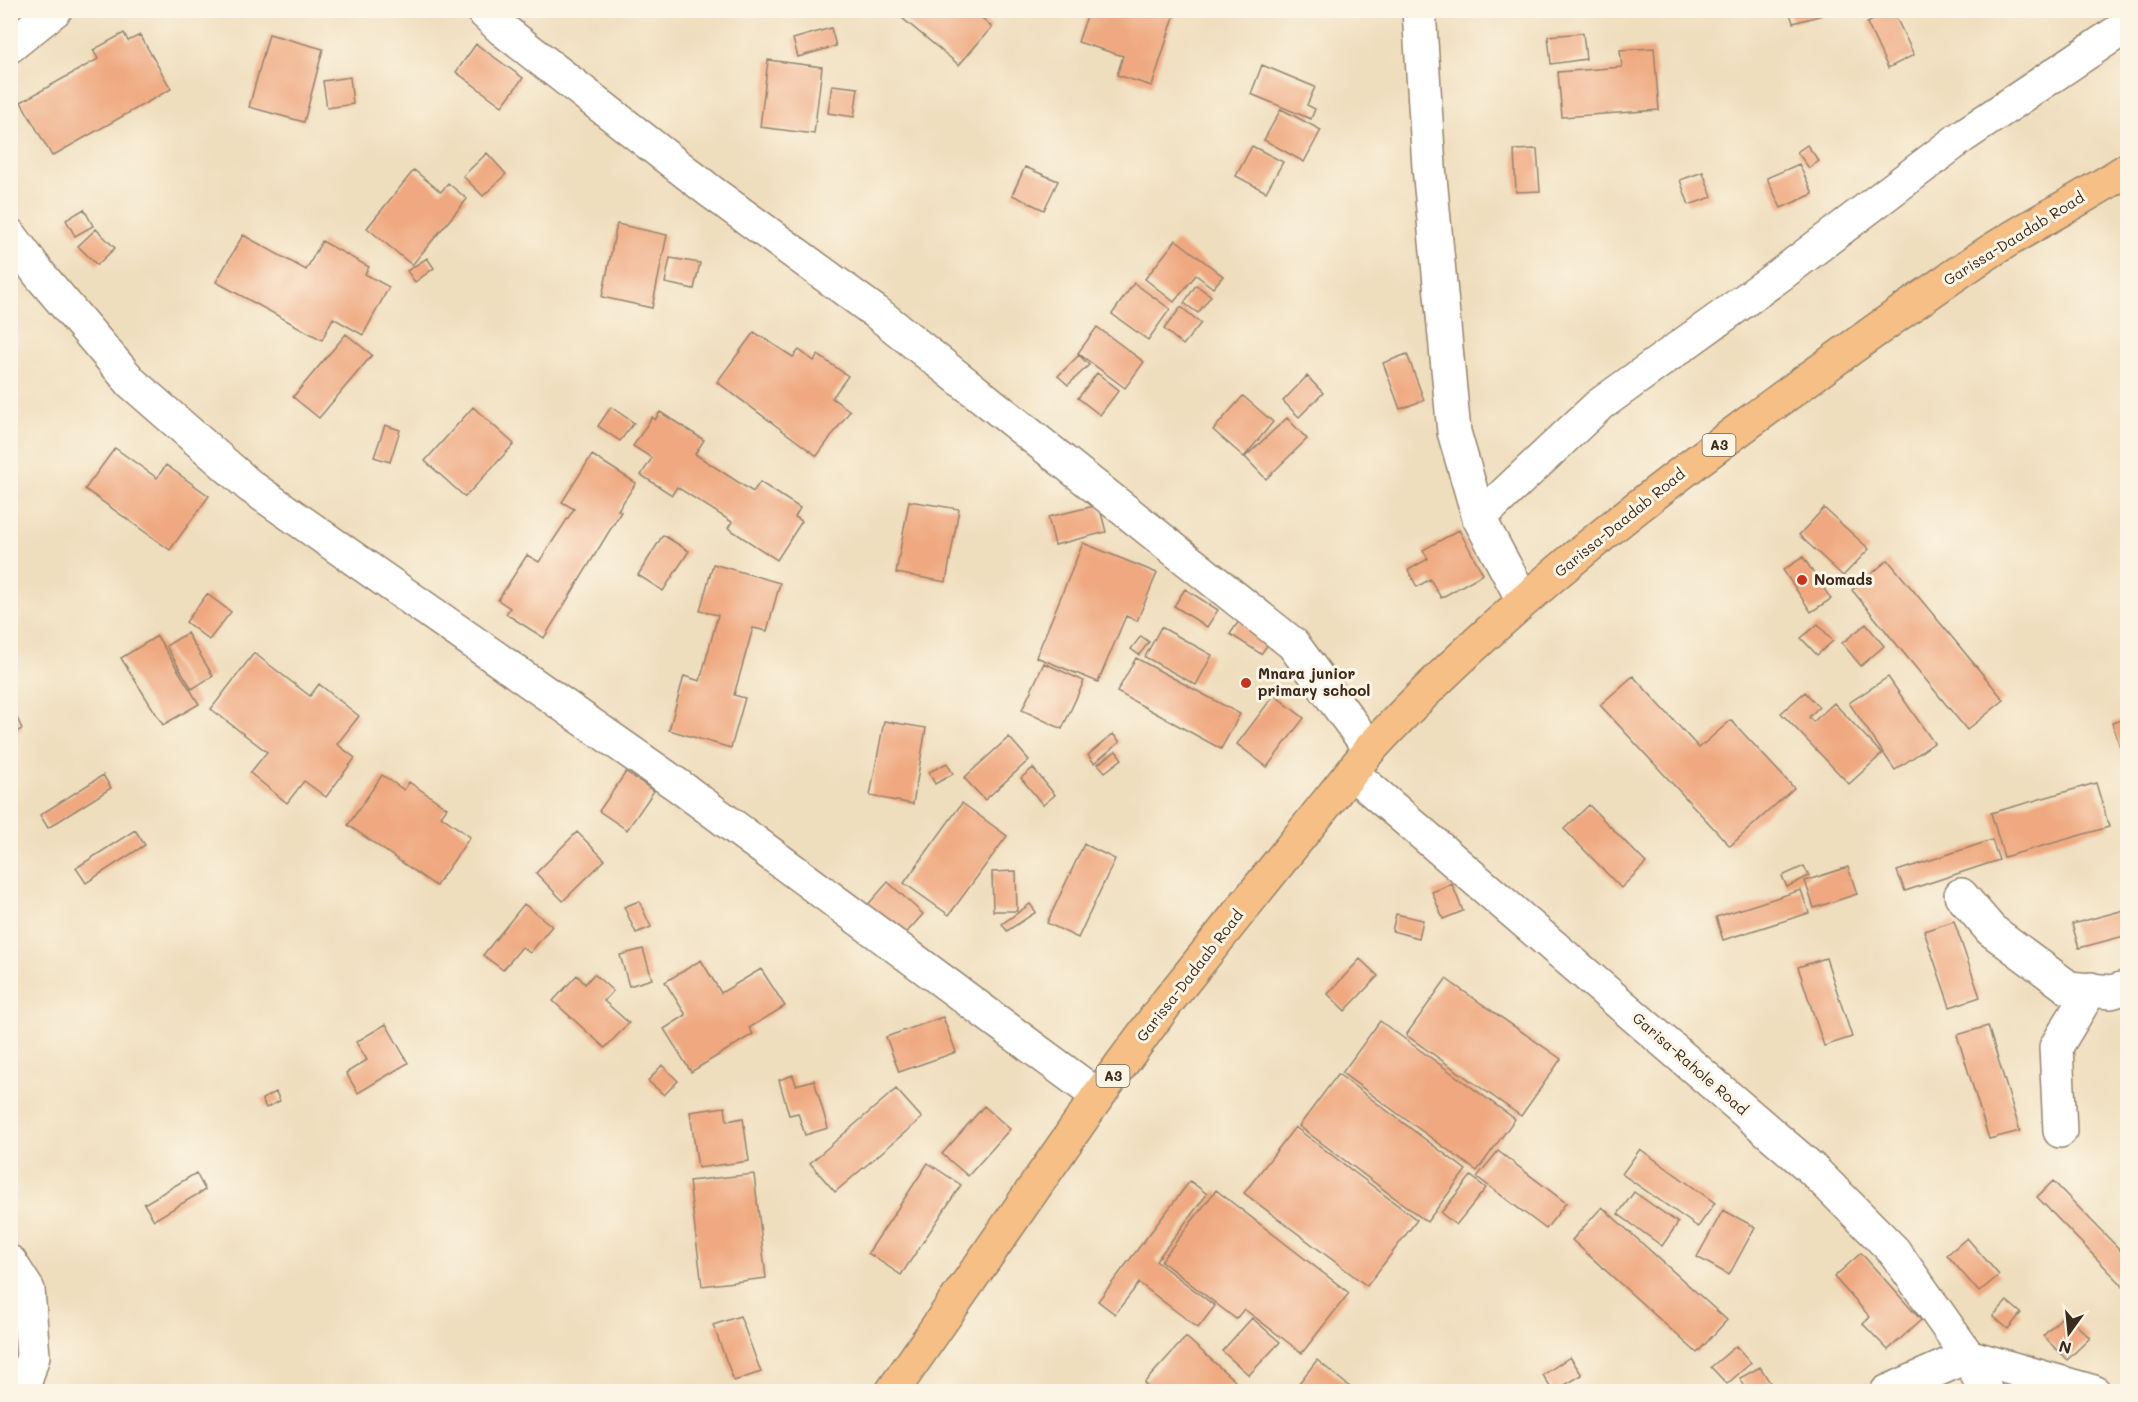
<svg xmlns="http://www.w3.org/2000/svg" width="2138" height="1402" font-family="Mali,sans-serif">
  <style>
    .building { fill: #efa87f }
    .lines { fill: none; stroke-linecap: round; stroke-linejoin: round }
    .minor-casing { stroke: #95846e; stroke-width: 36 }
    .highway-casing { stroke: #95846e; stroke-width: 36 }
    .minor { stroke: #fff; stroke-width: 33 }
    .highway { stroke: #f5bf86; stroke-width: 33 }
    .poi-dot { fill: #c8321e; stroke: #fcf5e5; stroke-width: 2 }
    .labels { text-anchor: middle; stroke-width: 6; stroke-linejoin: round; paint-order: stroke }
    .shield { fill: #fcf5e5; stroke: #75675a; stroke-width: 1.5 }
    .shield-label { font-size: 14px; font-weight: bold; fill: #3b2a1e }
    .street-label { font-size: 15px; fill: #3b2a1e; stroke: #fcf5e5 }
    .poi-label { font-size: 15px; font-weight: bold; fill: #3b2a1e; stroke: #fcf5e5; text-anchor: start }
  </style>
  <rect width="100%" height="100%" fill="#fcf5e5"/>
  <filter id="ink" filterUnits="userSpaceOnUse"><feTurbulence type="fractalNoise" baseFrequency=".0167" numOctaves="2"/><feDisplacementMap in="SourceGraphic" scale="12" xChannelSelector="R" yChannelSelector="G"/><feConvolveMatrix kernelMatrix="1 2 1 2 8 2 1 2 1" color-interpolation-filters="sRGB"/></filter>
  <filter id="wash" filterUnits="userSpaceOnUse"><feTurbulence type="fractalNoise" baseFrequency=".008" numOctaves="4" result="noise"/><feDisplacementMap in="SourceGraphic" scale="24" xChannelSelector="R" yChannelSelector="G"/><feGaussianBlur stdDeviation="1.35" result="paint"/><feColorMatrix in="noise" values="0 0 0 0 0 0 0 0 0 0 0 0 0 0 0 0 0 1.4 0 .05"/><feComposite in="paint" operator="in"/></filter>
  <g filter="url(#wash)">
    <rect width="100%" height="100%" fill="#efdebd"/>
    <g id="blocks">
      <path class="building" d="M 898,10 L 973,10 L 992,27 L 959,65 L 896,13 Z
        M 1089,10 L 1176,10 L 1152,86 L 1117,75 L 1123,56 L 1078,42 Z
        M 1789,10 L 1825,10 L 1826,14 L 1793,23 Z
        M 1893,11 L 1914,55 L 1888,68 L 1867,23 Z
        M 831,28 L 836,46 L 798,57 L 793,39 Z
        M 124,33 L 128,41 L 140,35 L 171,89 L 52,156 L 21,102 L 98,59 L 93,50 Z
        M 1583,33 L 1586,59 L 1551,64 L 1548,36 Z
        M 269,34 L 323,49 L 304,122 L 249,107 Z
        M 476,44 L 523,78 L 502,106 L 456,72 Z
        M 1654,48 L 1659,110 L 1562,117 L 1558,72 L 1622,67 L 1620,50 Z
        M 768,60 L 822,67 L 814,134 L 760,127 Z
        M 1262,65 L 1315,87 L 1307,105 L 1315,109 L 1311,119 L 1251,94 Z
        M 350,77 L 353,104 L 327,108 L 323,81 Z
        M 832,85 L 858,88 L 854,117 L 828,113 Z
        M 1281,109 L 1321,130 L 1304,162 L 1264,140 Z
        M 1807,145 L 1819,161 L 1809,168 L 1797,152 Z
        M 1252,146 L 1283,162 L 1266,192 L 1236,176 Z
        M 1537,149 L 1540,191 L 1516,192 L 1514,150 Z
        M 487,153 L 506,174 L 483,196 L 463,176 Z
        M 1799,164 L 1813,194 L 1781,208 L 1767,178 Z
        M 1025,167 L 1058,181 L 1044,210 L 1012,195 Z
        M 414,170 L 441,192 L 448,183 L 467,199 L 412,265 L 367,228 Z
        M 1703,172 L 1712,197 L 1689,205 L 1680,180 Z
        M 84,209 L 93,226 L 75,236 L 66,220 Z
        M 617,224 L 667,235 L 652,308 L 602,297 Z
        M 96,229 L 115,248 L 97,265 L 78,246 Z
        M 243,235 L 306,270 L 322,241 L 369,267 L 365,274 L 389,287 L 363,335 L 333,318 L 322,340 L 216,282 Z
        M 1176,240 L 1223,276 L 1213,288 L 1196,275 L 1174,302 L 1145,279 Z
        M 427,258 L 434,268 L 415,282 L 407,271 Z
        M 670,258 L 700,263 L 694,289 L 665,283 Z
        M 1134,283 L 1170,309 L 1148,340 L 1112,314 Z
        M 1196,285 L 1211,296 L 1198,313 L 1184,303 Z
        M 1181,307 L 1201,323 L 1183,345 L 1164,329 Z
        M 1097,327 L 1144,362 L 1125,388 L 1078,353 Z
        M 754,332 L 793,357 L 799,350 L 814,361 L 818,355 L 848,376 L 832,398 L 850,411 L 817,456 L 717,382 Z
        M 346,334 L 372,355 L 319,418 L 293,397 Z
        M 1407,354 L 1424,400 L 1400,409 L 1383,363 Z
        M 1079,355 L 1089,365 L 1068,385 L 1058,376 Z
        M 1097,373 L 1119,390 L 1100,415 L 1078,398 Z
        M 1307,376 L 1323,393 L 1299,417 L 1283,401 Z
        M 1243,396 L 1273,422 L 1244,457 L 1213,430 Z
        M 473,407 L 514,444 L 465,497 L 425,461 Z
        M 611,407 L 634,423 L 620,441 L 598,426 Z
        M 660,412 L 704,440 L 695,454 L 753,492 L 760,482 L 800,508 L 795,517 L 802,521 L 777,560 L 728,528 L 732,522 L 677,487 L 672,495 L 641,475 L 652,458 L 633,446 L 652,417 L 655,420 Z
        M 1287,418 L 1307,439 L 1266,479 L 1245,457 Z
        M 385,425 L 400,430 L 390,462 L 374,457 Z
        M 115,448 L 157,478 L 166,465 L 209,496 L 170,550 L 85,489 Z
        M 592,455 L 636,483 L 618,510 L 621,512 L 544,638 L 506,614 L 510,608 L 498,600 L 527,555 L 539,562 L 574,509 L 562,502 Z
        M 909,501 L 959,509 L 946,582 L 896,573 Z
        M 1099,505 L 1106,532 L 1055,545 L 1048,517 Z
        M 1824,508 L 1869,549 L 1843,576 L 1799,535 Z
        M 1459,530 L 1483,574 L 1441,598 L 1430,579 L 1417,587 L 1408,570 L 1428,559 L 1423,550 Z
        M 663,535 L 689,551 L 663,591 L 638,575 Z
        M 1083,543 L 1157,573 L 1137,621 L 1126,616 L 1098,682 L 1036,657 Z
        M 1803,557 L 1831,599 L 1811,612 L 1783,570 Z
        M 1888,560 L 2004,700 L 1967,730 L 1852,590 Z
        M 713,564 L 780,583 L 767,631 L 753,628 L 734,695 L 745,698 L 731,748 L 669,730 L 684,676 L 700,681 L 718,615 L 700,611 Z
        M 1185,589 L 1218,610 L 1207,627 L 1174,606 Z
        M 207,594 L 231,612 L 209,640 L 186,622 Z
        M 1239,621 L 1270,641 L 1261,654 L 1230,634 Z
        M 1818,624 L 1833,641 L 1817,655 L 1801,638 Z
        M 1866,624 L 1884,646 L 1861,666 L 1842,643 Z
        M 1161,627 L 1212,655 L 1196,685 L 1145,657 Z
        M 187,633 L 213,676 L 192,689 L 166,646 Z
        M 157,636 L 199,704 L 163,725 L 121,658 Z
        M 1141,636 L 1149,642 L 1139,655 L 1131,649 Z
        M 254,653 L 310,696 L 319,684 L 359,716 L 337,744 L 355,758 L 326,797 L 304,781 L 287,803 L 250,773 L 267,752 L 211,709 Z
        M 1136,658 L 1240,714 L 1221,749 L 1117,692 Z
        M 1044,663 L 1084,681 L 1062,729 L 1022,710 Z
        M 1633,676 L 1699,748 L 1731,720 L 1794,788 L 1730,846 L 1600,705 Z
        M 1888,677 L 1934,743 L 1895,770 L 1849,703 Z
        M 1805,692 L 1819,707 L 1809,717 L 1813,722 L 1834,703 L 1882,754 L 1849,784 L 1781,713 Z
        M 1274,695 L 1304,718 L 1267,767 L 1237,744 Z
        M 14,711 L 22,729 L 10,735 L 10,712 Z
        M 2128,718 L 2128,767 L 2127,767 L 2112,723 Z
        M 884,721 L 926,728 L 913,804 L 870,796 Z
        M 1113,734 L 1120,742 L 1094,763 L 1088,755 Z
        M 1009,737 L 1029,760 L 985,800 L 964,778 Z
        M 1116,751 L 1122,759 L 1105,772 L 1098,764 Z
        M 947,763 L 953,774 L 935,784 L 929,772 Z
        M 1033,768 L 1055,795 L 1043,805 L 1021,778 Z
        M 626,772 L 654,791 L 627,830 L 599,811 Z
        M 103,775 L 111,788 L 48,828 L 40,815 Z
        M 382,775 L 404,790 L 409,782 L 447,808 L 441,816 L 470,837 L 436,886 L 348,825 Z
        M 2096,783 L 2109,827 L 2004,857 L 1991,813 Z
        M 962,803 L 1007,836 L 949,915 L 904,883 Z
        M 1589,805 L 1646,863 L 1621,888 L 1564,829 Z
        M 135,830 L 145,845 L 86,883 L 76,868 Z
        M 577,832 L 605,860 L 563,901 L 536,873 Z
        M 1992,840 L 1999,860 L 1905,891 L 1897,871 Z
        M 1084,844 L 1115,859 L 1078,938 L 1047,923 Z
        M 1804,866 L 1809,876 L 1787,887 L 1782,876 Z
        M 1848,867 L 1857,894 L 1814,908 L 1805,881 Z
        M 1016,871 L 1017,911 L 993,911 L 992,872 Z
        M 888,882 L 923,914 L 901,939 L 865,908 Z
        M 1452,884 L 1463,911 L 1443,919 L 1432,892 Z
        M 1801,890 L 1809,913 L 1723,940 L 1716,917 Z
        M 639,901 L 651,927 L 636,933 L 624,907 Z
        M 524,904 L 552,926 L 530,953 L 522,947 L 503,970 L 483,955 Z
        M 1030,904 L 1036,912 L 1007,931 L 1002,924 Z
        M 2128,909 L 2128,935 L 2079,948 L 2072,924 Z
        M 1396,914 L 1423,920 L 1419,938 L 1392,931 Z
        M 1954,921 L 1980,997 L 1950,1007 L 1924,931 Z
        M 643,949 L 652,979 L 629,986 L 620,955 Z
        M 1826,958 L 1852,1037 L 1824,1046 L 1798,967 Z
        M 1360,959 L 1378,976 L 1345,1011 L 1328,994 Z
        M 701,960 L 721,993 L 761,969 L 785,1006 L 749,1028 L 753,1034 L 691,1072 L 664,1029 L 686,1015 L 665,982 Z
        M 594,974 L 613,991 L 604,1001 L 629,1023 L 605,1048 L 553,1001 L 577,975 L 585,984 Z
        M 1446,979 L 1561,1059 L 1521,1116 L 1406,1035 Z
        M 943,1017 L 956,1052 L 899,1072 L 886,1037 Z
        M 1380,1021 L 1515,1119 L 1477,1171 L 1342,1073 Z
        M 386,1024 L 408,1063 L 358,1093 L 346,1073 L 367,1060 L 356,1042 Z
        M 1988,1026 L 2020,1131 L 1989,1139 L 1957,1035 Z
        M 662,1065 L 678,1081 L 664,1095 L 648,1081 Z
        M 1338,1074 L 1466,1170 L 1427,1222 L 1299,1126 Z
        M 793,1075 L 796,1085 L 814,1080 L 828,1128 L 805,1135 L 798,1113 L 789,1115 L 779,1080 Z
        M 896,1089 L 922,1118 L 835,1192 L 810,1163 Z
        M 276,1092 L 280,1101 L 266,1108 L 262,1099 Z
        M 984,1106 L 1010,1129 L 968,1176 L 942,1154 Z
        M 725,1107 L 727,1121 L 743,1118 L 749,1161 L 698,1168 L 690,1112 Z
        M 1295,1127 L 1417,1220 L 1367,1286 L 1244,1193 Z
        M 1640,1149 L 1715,1203 L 1698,1227 L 1622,1174 Z
        M 1498,1151 L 1566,1203 L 1546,1229 L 1477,1177 Z
        M 928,1163 L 961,1185 L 901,1275 L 868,1253 Z
        M 196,1173 L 205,1190 L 154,1220 L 144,1204 Z
        M 754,1174 L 766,1278 L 702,1286 L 689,1181 Z
        M 1471,1176 L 1486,1188 L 1456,1225 L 1441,1213 Z
        M 1190,1181 L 1207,1194 L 1156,1261 L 1215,1306 L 1198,1328 L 1139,1283 L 1115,1314 L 1098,1301 Z
        M 2053,1181 L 2128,1258 L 2128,1291 L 2037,1197 Z
        M 1216,1190 L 1349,1293 L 1302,1353 L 1244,1309 L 1236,1319 L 1161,1261 Z
        M 1634,1192 L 1678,1223 L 1662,1246 L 1618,1214 Z
        M 1602,1207 L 1727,1320 L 1697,1353 L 1572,1240 Z
        M 1723,1210 L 1755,1227 L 1729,1275 L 1697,1257 Z
        M 1967,1238 L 1999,1275 L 1979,1292 L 1947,1255 Z
        M 1861,1253 L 1921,1320 L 1888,1350 L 1863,1324 L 1870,1317 L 1834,1277 Z
        M 2007,1301 L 2021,1313 L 2008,1329 L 1993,1316 Z
        M 2065,1314 L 2090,1338 L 2067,1360 L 2043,1336 Z
        M 740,1316 L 761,1372 L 734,1381 L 713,1325 Z
        M 1252,1318 L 1280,1342 L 1249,1375 L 1222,1351 Z
        M 1186,1337 L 1235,1381 L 1225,1392 L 1153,1392 L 1144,1383 Z
        M 1736,1346 L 1751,1363 L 1727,1384 L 1711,1367 Z
        M 1570,1357 L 1582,1375 L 1553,1392 L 1543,1375 Z
        M 1317,1360 L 1356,1392 L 1292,1392 Z
        M 1760,1367 L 1771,1384 L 1758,1392 L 1748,1392 L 1740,1378 Z"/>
    </g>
  </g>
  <g filter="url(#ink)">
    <use href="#blocks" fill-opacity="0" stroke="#95846e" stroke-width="1.5"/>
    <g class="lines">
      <defs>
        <path id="minor" d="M 482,10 L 502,29 L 710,191 L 877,313 L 1293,644 L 1370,749
          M 1419,10 L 1429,167 L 1454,432 L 1479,518 L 1523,600
          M 10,46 L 55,10
          M 10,235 L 40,275 L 132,383 L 250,486 L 679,786 L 1098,1096
          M 1479,518 L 1598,406 L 1780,275 L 1963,136 L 2128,25
          M 1352,773 L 1812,1169 L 1894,1251 L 1968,1356 L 1986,1392
          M 1961,895 L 1991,930 L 2069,988 L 2111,992 L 2128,987
          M 2060,1131 L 2056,1047 L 2091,989
          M 10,1262 L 28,1290 L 33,1356 L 22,1392
          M 1887,1392 L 1968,1356 L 2094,1392"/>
        <path id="highway" d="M 892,1392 L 1098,1096 L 1168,1001 L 1370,749 C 1483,627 1614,522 1748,423 C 1826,366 1903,309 1983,256 C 2030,225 2081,200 2128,169"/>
      </defs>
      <use href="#minor" class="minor-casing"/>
      <use href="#highway" class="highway-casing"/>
      <use href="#minor" class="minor"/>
      <use href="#highway" class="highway"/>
    </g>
  </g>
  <g class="poi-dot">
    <circle cx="1802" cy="580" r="6"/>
    <circle cx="1246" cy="683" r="6"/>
  </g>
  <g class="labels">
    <g class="shield">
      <rect x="1702.5" y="434" width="33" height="22" rx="4.5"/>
      <rect x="1096.5" y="1065" width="33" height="22" rx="4.5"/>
    </g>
    <g class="shield-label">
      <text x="1719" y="450">A3</text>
      <text x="1113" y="1081">A3</text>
    </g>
    <g class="street-label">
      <text transform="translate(2014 239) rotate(-32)" y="5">Garissa-Daadab Road</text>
      <text transform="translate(1620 523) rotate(-39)" y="5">Garissa-Daadab Road</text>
      <text transform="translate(1190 976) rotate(-52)" y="5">Garissa-Dadaab Road</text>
      <text transform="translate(1690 1064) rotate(41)" y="5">Garisa-Rahole Road</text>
    </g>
    <g class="poi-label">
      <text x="1814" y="585">Nomads</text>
      <text x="1258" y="679">Mnara junior<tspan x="1258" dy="17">primary school</tspan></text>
    </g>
  </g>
  <rect width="2138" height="1402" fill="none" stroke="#fcf5e5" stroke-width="36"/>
  <g transform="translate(2069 1333) rotate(195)" stroke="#fcf5e5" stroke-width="4.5" paint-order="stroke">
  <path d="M0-4.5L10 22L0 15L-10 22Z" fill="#3b2a1e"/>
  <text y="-9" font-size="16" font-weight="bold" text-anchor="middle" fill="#3b2a1e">N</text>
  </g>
</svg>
